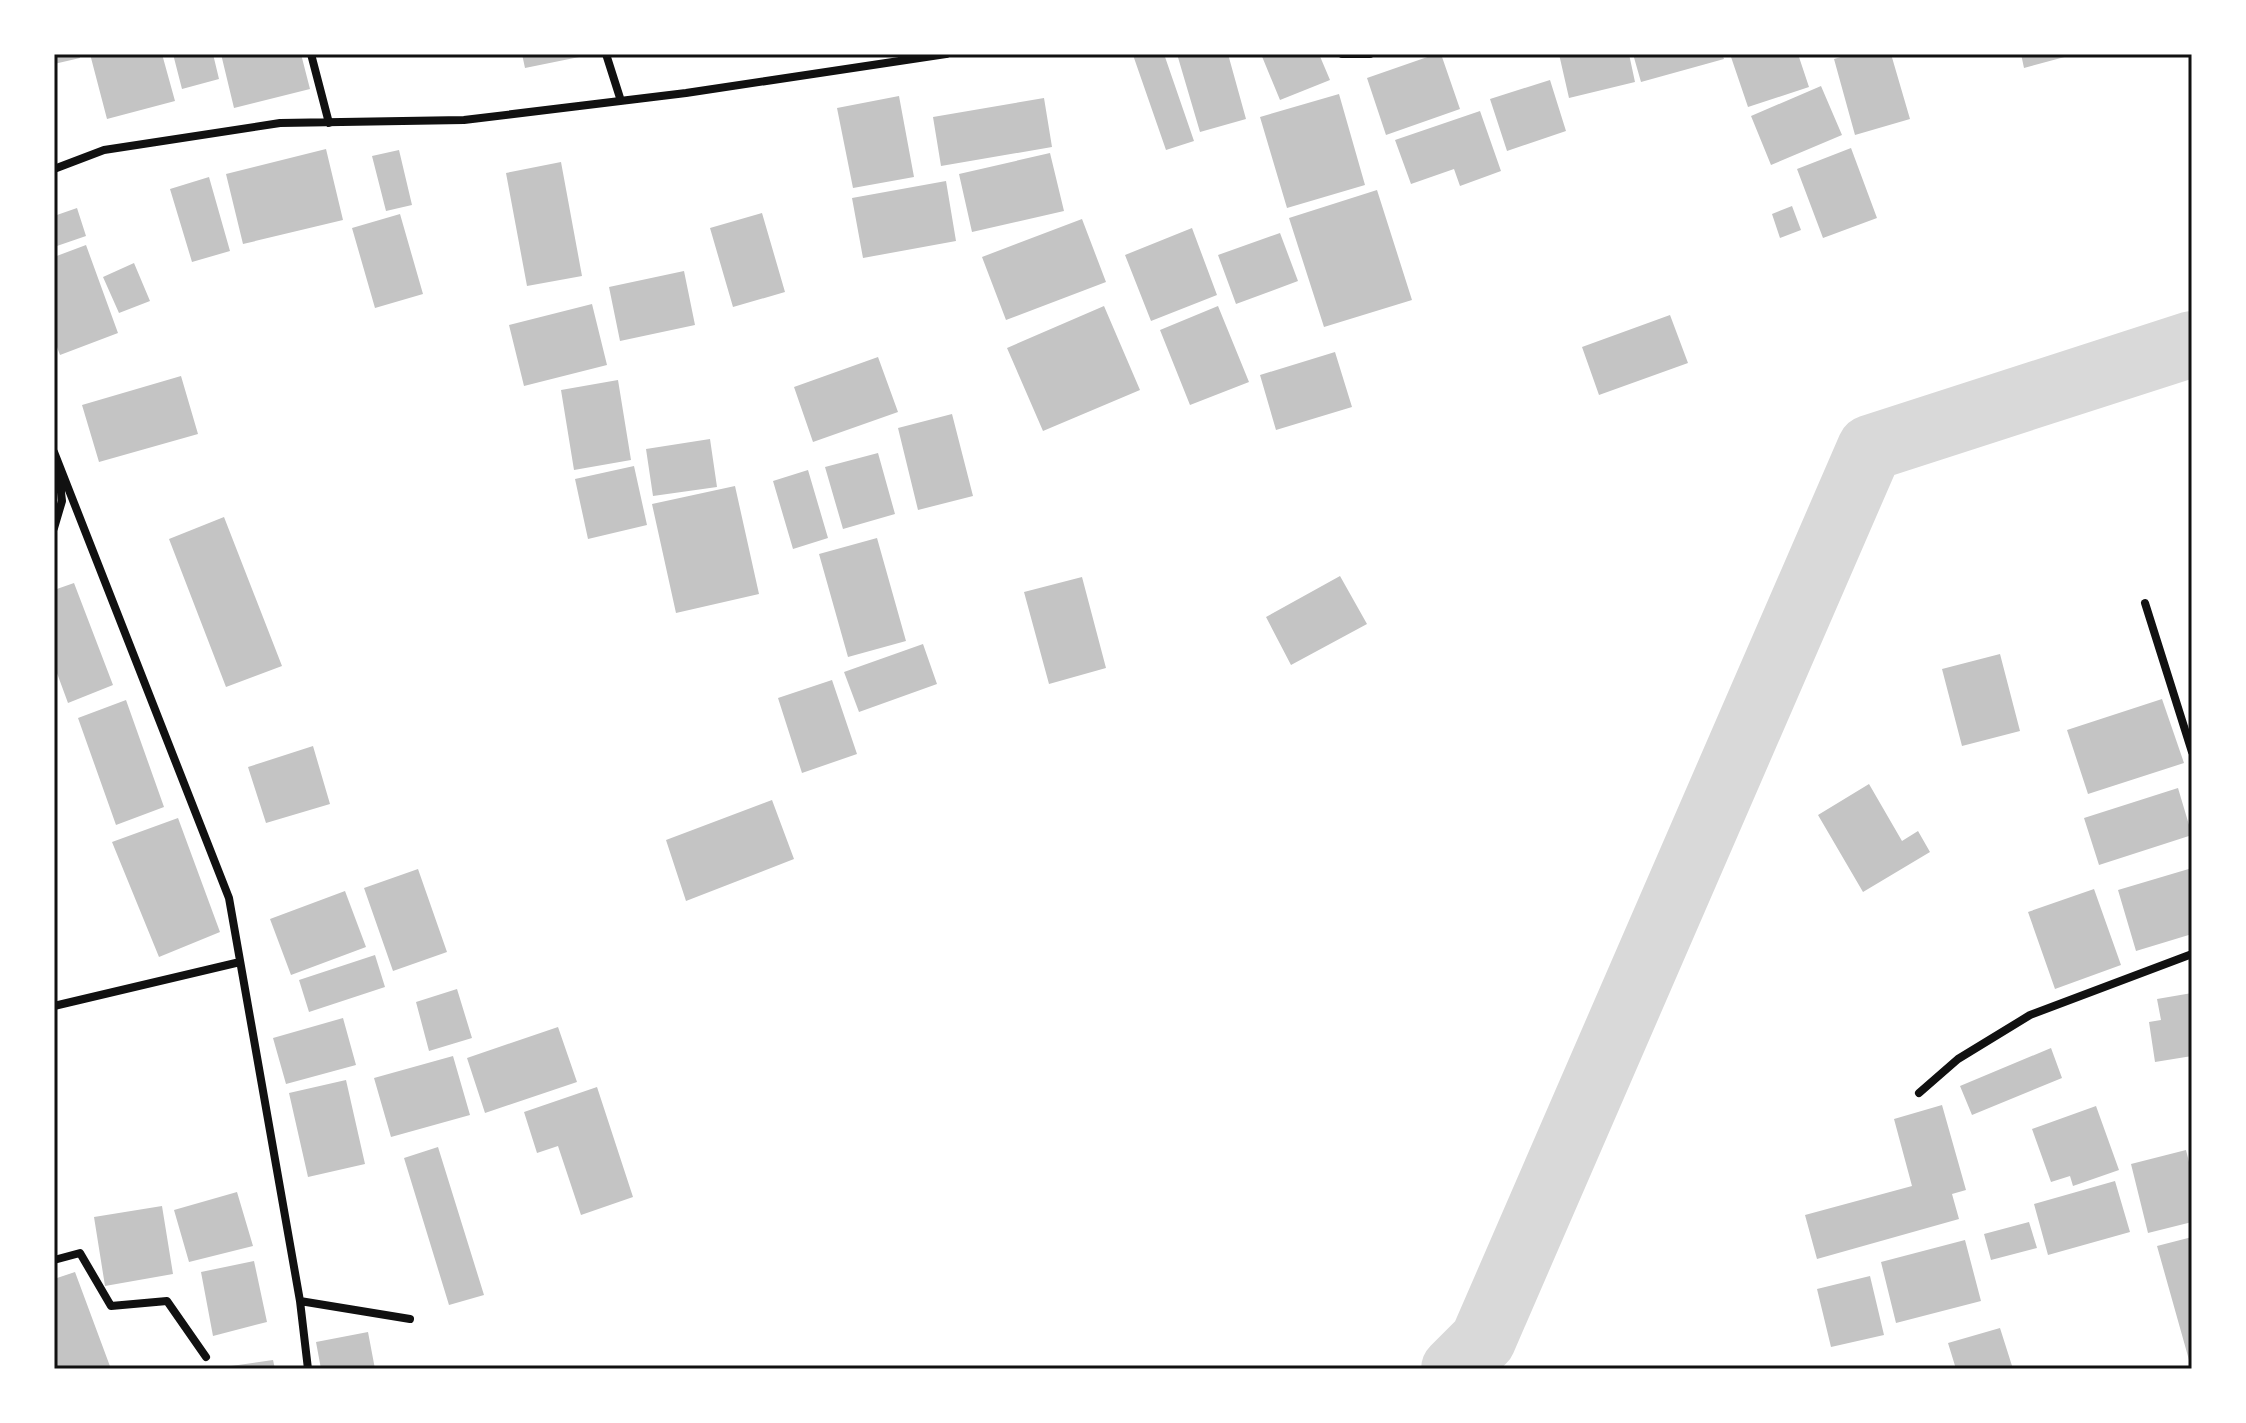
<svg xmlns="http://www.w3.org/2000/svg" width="2246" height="1423" font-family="Arial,sans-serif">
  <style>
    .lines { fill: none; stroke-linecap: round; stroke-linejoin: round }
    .river { stroke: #d9d9d9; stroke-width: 66 }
    .building { fill: #c4c4c4 }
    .minor { stroke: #111; stroke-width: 8 }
    .neatline { fill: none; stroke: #111; stroke-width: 3 }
  </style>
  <rect width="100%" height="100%" fill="#fff"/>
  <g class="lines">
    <path class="river" d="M 1454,1369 L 1483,1340 L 1870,448 L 2192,344"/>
  </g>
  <path class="building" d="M 54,54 L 79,54 L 80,58 L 54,64 Z
    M 90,54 L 162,54 L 175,101 L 107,119 Z
    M 173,54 L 213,54 L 219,79 L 182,89 Z
    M 221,54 L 301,54 L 310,89 L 234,108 Z
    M 522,54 L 589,54 L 589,55 L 525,68 Z
    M 1164,54 L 1194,141 L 1166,150 L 1133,55 Z
    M 1177,54 L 1228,54 L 1246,119 L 1200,132 Z
    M 1261,54 L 1319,54 L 1330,80 L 1280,100 Z
    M 1436,54 L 1441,54 L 1460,109 L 1386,135 L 1367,78 Z
    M 1559,54 L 1629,54 L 1635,82 L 1569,98 Z
    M 1633,54 L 1722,54 L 1724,59 L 1641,82 Z
    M 1730,54 L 1798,54 L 1809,87 L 1748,107 Z
    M 1851,54 L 1891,54 L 1910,119 L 1855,135 L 1834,59 Z
    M 2021,54 L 2071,54 L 2072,55 L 2024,68 Z
    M 1550,80 L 1566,131 L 1507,151 L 1490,99 Z
    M 1821,86 L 1842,135 L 1771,165 L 1751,116 Z
    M 1339,94 L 1365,185 L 1287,208 L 1260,117 Z
    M 899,96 L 914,177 L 853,188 L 837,108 Z
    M 1044,98 L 1052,147 L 941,166 L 933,117 Z
    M 1480,111 L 1501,171 L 1460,186 L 1454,169 L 1411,184 L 1395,140 Z
    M 1851,148 L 1877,218 L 1823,238 L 1797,169 Z
    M 326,149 L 343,220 L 243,244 L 226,174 Z
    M 399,150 L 412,205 L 386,211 L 372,156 Z
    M 1050,153 L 1064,211 L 972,232 L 959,174 Z
    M 561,162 L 582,276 L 527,286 L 506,173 Z
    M 209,177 L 230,251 L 192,262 L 170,189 Z
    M 946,181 L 956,241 L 863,258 L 852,198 Z
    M 1377,190 L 1412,300 L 1324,327 L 1289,218 Z
    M 1792,206 L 1801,230 L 1780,238 L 1772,214 Z
    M 77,208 L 86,236 L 54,247 L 54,216 Z
    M 762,213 L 785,292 L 733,307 L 710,228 Z
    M 400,214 L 423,294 L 375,308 L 352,228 Z
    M 1082,219 L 1106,282 L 1006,320 L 982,257 Z
    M 1192,228 L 1217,295 L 1151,321 L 1125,255 Z
    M 1280,233 L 1298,281 L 1236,304 L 1218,255 Z
    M 86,245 L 118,333 L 60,355 L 54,339 L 54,257 Z
    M 134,263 L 150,301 L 119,313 L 103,277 Z
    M 684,271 L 695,325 L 620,341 L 609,287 Z
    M 592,304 L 607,365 L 524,386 L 509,325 Z
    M 1104,306 L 1140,390 L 1043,431 L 1007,348 Z
    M 1218,306 L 1249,382 L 1190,405 L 1160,330 Z
    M 1670,315 L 1688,363 L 1599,395 L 1582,347 Z
    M 1335,352 L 1352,407 L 1276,430 L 1260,375 Z
    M 878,357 L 898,412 L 813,442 L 794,387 Z
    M 181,376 L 198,434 L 99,462 L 82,405 Z
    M 618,380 L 631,460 L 574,470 L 561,390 Z
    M 952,414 L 973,496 L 918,510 L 898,428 Z
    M 710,439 L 717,487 L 653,496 L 646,449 Z
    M 878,453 L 895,514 L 843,529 L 825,467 Z
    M 634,466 L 647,525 L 588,539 L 575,479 Z
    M 808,470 L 828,538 L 793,549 L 773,481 Z
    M 735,486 L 759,594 L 676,613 L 652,504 Z
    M 224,517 L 282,666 L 226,687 L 169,539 Z
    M 877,538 L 906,641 L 848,657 L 819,554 Z
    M 1340,576 L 1367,624 L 1291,665 L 1266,617 Z
    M 1082,577 L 1106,668 L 1049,684 L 1024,592 Z
    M 74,583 L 113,685 L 68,703 L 54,665 L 54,590 Z
    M 923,644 L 937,684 L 859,712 L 844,672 Z
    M 2000,654 L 2020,731 L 1962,746 L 1942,669 Z
    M 832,680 L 857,754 L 802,773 L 778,698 Z
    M 2162,699 L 2184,763 L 2088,794 L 2067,730 Z
    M 126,700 L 164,807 L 116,825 L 78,718 Z
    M 313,746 L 330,804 L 266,823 L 248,767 Z
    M 1869,784 L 1902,841 L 1918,831 L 1930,852 L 1863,892 L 1818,815 Z
    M 2178,788 L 2192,835 L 2099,865 L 2084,818 Z
    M 772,800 L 794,859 L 686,901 L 666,840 Z
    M 178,818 L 220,932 L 159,957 L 112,842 Z
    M 2192,868 L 2192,934 L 2136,951 L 2118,890 Z
    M 418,869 L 447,952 L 393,971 L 364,888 Z
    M 2094,889 L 2121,965 L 2055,989 L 2028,912 Z
    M 345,891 L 366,947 L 291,975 L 270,919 Z
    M 375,955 L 385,987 L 309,1012 L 299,980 Z
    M 457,989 L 472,1038 L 429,1051 L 416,1002 Z
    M 2192,993 L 2192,1056 L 2155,1062 L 2149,1022 L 2161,1020 L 2157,999 Z
    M 343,1018 L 356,1065 L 286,1084 L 273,1038 Z
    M 558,1027 L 577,1082 L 485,1113 L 467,1058 Z
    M 2051,1048 L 2062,1078 L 1972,1115 L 1960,1086 Z
    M 453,1056 L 470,1115 L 391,1137 L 374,1078 Z
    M 346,1080 L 365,1164 L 308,1177 L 289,1093 Z
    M 597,1087 L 633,1197 L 581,1215 L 558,1146 L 537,1153 L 524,1112 Z
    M 1942,1105 L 1966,1190 L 1952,1194 L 1959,1219 L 1817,1259 L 1805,1215 L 1912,1186 L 1894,1119 Z
    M 2096,1106 L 2119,1170 L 2073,1186 L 2070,1176 L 2051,1182 L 2032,1129 Z
    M 438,1147 L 484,1295 L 449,1305 L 404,1158 Z
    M 2186,1150 L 2192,1174 L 2192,1222 L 2148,1233 L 2131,1164 Z
    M 2115,1181 L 2130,1232 L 2048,1255 L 2034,1204 Z
    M 237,1192 L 253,1246 L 189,1262 L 174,1210 Z
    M 162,1206 L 173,1274 L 105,1286 L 94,1217 Z
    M 2029,1222 L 2037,1248 L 1991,1260 L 1984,1234 Z
    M 2192,1237 L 2192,1367 L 2191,1367 L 2157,1246 Z
    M 1965,1240 L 1981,1301 L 1896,1323 L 1881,1262 Z
    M 254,1261 L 267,1322 L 213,1336 L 201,1272 Z
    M 75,1272 L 111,1369 L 55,1369 L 54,1367 L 54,1279 Z
    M 1870,1276 L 1884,1335 L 1831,1347 L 1817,1289 Z
    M 2000,1328 L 2013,1369 L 1956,1369 L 1948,1343 Z
    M 368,1332 L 375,1369 L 321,1369 L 316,1342 Z
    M 273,1360 L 275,1369 L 224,1369 L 224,1367 Z"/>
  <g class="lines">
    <path class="minor" d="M 311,54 L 329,123
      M 606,54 L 621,101
      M 1342,54 L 1370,54
      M 54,169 L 104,150 L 280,123 L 464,120 L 686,93 L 946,54
      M 54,452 L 229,898 L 300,1301 L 410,1319
      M 54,528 L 62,501 L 59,474
      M 2145,603 L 2192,752
      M 54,1006 L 240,962
      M 1919,1093 L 1958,1059 L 2030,1015 L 2192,954
      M 54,1260 L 80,1253 L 111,1306 L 167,1301 L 206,1357
      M 300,1301 L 308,1369"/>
  </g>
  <rect width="2246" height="1423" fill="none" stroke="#ffffff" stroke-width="112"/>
  <rect x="56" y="56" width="2134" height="1311" class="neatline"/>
</svg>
